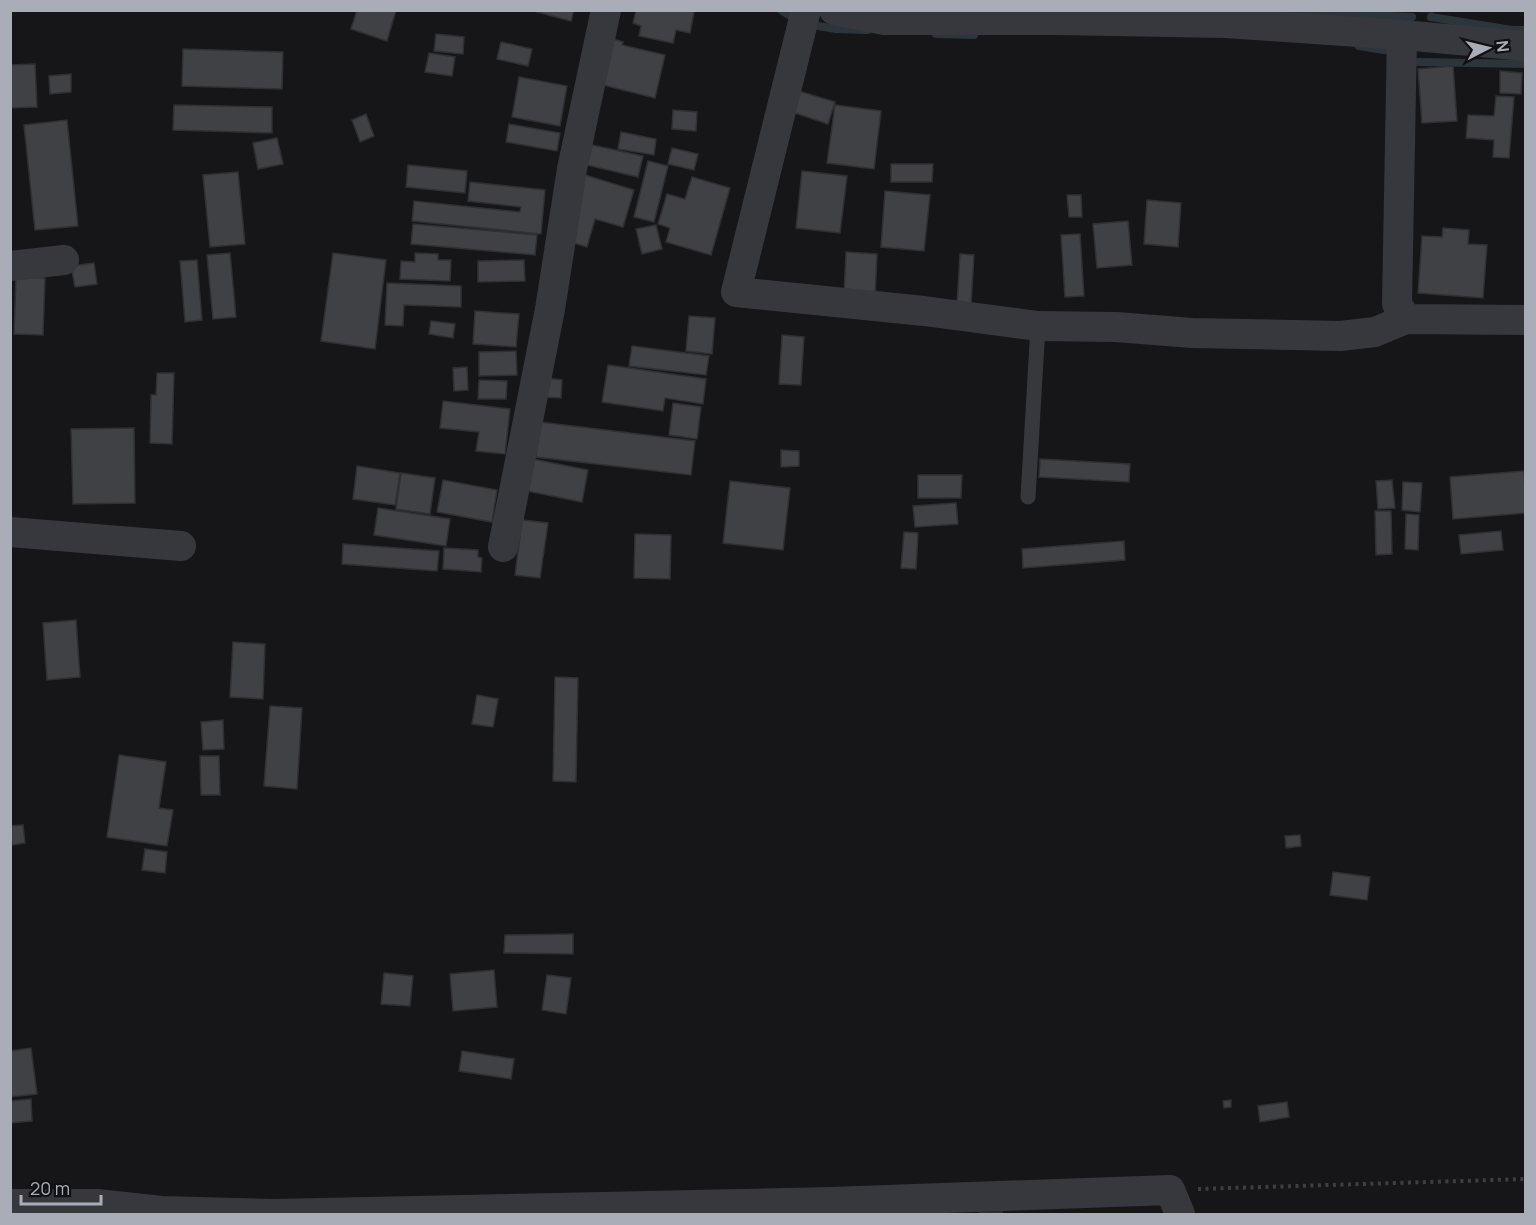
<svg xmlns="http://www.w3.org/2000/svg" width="1536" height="1225" font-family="Manrope,sans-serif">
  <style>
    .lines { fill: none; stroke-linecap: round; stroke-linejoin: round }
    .stream { stroke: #2c353c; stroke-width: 8 }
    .building { fill: #404145; stroke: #303034; stroke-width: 1.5 }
    .path { stroke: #3d3f44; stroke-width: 4; stroke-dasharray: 3 4.5; stroke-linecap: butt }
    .service { stroke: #37383d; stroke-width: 15 }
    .minor { stroke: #37383d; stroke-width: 30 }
  </style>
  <rect width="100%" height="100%" fill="#161618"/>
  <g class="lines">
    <path class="stream" d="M 781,10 L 789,15
      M 1265,10 L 1412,17
      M 1431,17 L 1512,30 L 1526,30
      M 812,25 L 836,29 L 867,30
      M 936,34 L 974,35
      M 1359,46 L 1391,51 L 1393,56
      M 1418,62 L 1526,64"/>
  </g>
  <path class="building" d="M 357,10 L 396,10 L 387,41 L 351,29 Z
    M 530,10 L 574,10 L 571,21 Z
    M 636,10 L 688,10 L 694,12 L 690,33 L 676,30 L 673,43 L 639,36 L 641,26 L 633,23 Z
    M 1389,10 L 1433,10 L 1433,12 Z
    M 436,34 L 464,37 L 463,54 L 434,51 Z
    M 610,38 L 623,42 L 622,45 L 665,55 L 655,98 L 599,84 Z
    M 501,42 L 532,49 L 528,66 L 497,59 Z
    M 183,49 L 283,52 L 282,89 L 182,86 Z
    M 429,53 L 455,57 L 452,76 L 425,72 Z
    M 35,64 L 37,107 L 10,108 L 10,65 Z
    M 1453,66 L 1457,121 L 1422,123 L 1418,69 Z
    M 1500,71 L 1522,73 L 1521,94 L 1500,93 Z
    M 71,74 L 71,92 L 50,94 L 49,76 Z
    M 519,77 L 567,86 L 560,126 L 512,117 Z
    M 792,89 L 835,102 L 828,124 L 786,110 Z
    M 1496,96 L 1514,97 L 1509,158 L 1493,157 L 1494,140 L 1466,138 L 1468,115 L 1494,116 Z
    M 174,105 L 272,107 L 272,133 L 173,130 Z
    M 835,105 L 881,111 L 874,169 L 827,163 Z
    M 673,110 L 697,112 L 696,131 L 672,129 Z
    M 366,114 L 374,136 L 360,142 L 352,120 Z
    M 67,120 L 78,226 L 35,230 L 24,125 Z
    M 509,124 L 560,133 L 557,151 L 506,142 Z
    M 621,132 L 656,139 L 654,155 L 618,149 Z
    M 277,138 L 283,164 L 258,169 L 253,143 Z
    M 592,145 L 643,156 L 638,177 L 587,165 Z
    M 672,148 L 698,154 L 694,170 L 668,164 Z
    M 648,161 L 668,166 L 654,222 L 634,217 Z
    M 891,164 L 933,164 L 932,182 L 891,182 Z
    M 408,165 L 467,171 L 465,193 L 406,187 Z
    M 802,171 L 847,176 L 840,233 L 796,228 Z
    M 238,172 L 245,244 L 210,247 L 203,175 Z
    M 585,175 L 634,190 L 623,227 L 595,219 L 587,247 L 565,240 Z
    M 692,177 L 730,188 L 711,255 L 666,242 L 670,228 L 658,224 L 667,194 L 685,199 Z
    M 470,182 L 545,190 L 541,234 L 412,221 L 414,201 L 520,212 L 521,207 L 468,201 Z
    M 885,191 L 930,195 L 924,251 L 881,247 Z
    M 1067,195 L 1081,195 L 1082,217 L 1069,217 Z
    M 1147,200 L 1181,203 L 1178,247 L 1144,244 Z
    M 1128,221 L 1132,265 L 1097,268 L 1093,224 Z
    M 413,224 L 537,235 L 535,255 L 411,244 Z
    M 656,225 L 662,249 L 642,254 L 636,229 Z
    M 1443,228 L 1469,230 L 1468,244 L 1487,245 L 1483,298 L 1418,293 L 1422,236 L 1442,237 Z
    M 1080,234 L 1084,296 L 1065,297 L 1061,235 Z
    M 846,252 L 877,254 L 875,297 L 844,295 Z
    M 230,253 L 236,317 L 213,319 L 207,255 Z
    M 333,253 L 386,260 L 375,349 L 321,341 Z
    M 415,253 L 438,254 L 438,260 L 451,260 L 450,281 L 400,279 L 401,261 L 415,262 Z
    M 960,254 L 974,255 L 971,305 L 957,304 Z
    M 197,260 L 202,320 L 185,322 L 180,261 Z
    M 524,260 L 525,281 L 478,282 L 478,261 Z
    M 94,263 L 97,284 L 75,287 L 71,266 Z
    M 16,277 L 45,278 L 43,335 L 14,334 Z
    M 387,283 L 461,286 L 461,307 L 404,305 L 403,326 L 385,325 Z
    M 475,311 L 519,314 L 516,347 L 473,344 Z
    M 689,316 L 715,318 L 712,354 L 686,351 Z
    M 431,321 L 455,324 L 453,338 L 429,334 Z
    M 782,335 L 804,337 L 801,385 L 779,384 Z
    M 632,346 L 709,356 L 706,375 L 629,366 Z
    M 516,351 L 517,375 L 479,376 L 479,352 Z
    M 608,365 L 706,379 L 703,404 L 665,398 L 663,411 L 602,402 Z
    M 467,367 L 468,390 L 454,391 L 453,368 Z
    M 157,373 L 174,373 L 172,444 L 150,443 L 151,395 L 156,395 Z
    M 545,378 L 562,380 L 561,398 L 543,397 Z
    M 479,380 L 507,381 L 506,399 L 478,399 Z
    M 443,401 L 510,409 L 505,454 L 476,451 L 479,432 L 440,428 Z
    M 673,403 L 701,407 L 697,439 L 669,435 Z
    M 540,422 L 695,441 L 691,475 L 536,457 Z
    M 134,428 L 135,503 L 73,504 L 71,429 Z
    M 781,450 L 799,451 L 799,466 L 781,467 Z
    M 533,459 L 588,470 L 582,502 L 527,491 Z
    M 1040,459 L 1130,464 L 1129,482 L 1039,477 Z
    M 357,466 L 400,473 L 395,505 L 353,499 Z
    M 1524,471 L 1526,513 L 1453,519 L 1450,477 Z
    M 401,473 L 435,478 L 430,514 L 396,509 Z
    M 918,475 L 962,475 L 961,498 L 918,498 Z
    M 443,480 L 497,490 L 492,522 L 437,512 Z
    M 1392,480 L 1395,508 L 1378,509 L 1376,481 Z
    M 730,481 L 790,488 L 783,550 L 723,543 Z
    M 1403,482 L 1422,483 L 1420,512 L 1402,510 Z
    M 956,503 L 958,524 L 915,527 L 913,506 Z
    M 378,508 L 450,519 L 446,546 L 374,535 Z
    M 1375,511 L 1391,511 L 1392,554 L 1376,555 Z
    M 1406,514 L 1419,515 L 1418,550 L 1405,549 Z
    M 522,520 L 548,523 L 540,578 L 515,575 Z
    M 1501,531 L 1503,550 L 1461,554 L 1459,535 Z
    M 904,532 L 918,533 L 916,569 L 901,568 Z
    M 635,534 L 671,535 L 670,579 L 634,578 Z
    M 1124,541 L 1125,560 L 1023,568 L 1022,549 Z
    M 343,544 L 439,551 L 437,571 L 342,564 Z
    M 444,548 L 478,550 L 478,557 L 482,558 L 481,572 L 443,569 Z
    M 76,620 L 80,677 L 47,680 L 43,623 Z
    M 233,642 L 265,644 L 263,699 L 230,697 Z
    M 555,677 L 578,678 L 576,782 L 553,781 Z
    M 477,695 L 498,699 L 493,727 L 472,724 Z
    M 270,706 L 302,708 L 297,789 L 264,786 Z
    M 223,720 L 224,749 L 203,750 L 201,722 Z
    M 119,755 L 166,762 L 159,808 L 173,810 L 167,846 L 107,837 Z
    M 200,756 L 219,756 L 220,795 L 201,795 Z
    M 23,825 L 25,843 L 12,845 L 10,826 Z
    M 1300,835 L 1301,846 L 1286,848 L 1285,836 Z
    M 145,849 L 167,852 L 165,873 L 142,870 Z
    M 1333,872 L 1370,877 L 1367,900 L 1330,895 Z
    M 573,934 L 573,954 L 504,953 L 505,935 Z
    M 494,970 L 497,1007 L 453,1011 L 450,974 Z
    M 384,973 L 413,976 L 410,1006 L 381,1004 Z
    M 547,975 L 571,978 L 566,1014 L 542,1010 Z
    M 31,1048 L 37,1094 L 10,1097 L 10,1051 Z
    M 462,1051 L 514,1059 L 511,1079 L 459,1071 Z
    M 31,1099 L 32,1121 L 10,1123 L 10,1101 Z
    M 1231,1100 L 1231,1107 L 1224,1108 L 1223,1101 Z
    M 1287,1102 L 1289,1117 L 1260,1122 L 1258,1106 Z
    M 1002,1212 L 1002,1214 L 979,1214 L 979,1213 Z"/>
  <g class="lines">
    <path class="path" d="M 1198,1189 L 1526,1179"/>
    <path class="service" d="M 1028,497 L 1038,326"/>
    <path class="minor" d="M 806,10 L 736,292 L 924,311 L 1038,326 L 1116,327 L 1192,333 L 1340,336 L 1375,332 L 1406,319
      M 834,10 L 884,20 L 1056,20 L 1226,23 L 1402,35 L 1526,46
      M 1402,35 L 1397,304 L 1406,319 L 1526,320
      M 10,266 L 64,260
      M 10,532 L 181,546
      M 503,547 L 550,309 L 572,169 L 606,10
      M 10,1204 L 97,1204 L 161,1211 L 273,1214 L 831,1202 L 1170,1190 L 1180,1214"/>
  </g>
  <rect width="1536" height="1225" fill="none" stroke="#a8adb8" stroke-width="24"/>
  <g transform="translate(1488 48) rotate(83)" stroke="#111113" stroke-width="4.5" paint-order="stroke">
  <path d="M0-4.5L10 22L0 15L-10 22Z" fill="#a8adb8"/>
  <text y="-9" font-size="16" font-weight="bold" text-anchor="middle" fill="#a8adb8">N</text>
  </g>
  <path d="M21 1195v9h80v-9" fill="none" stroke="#a8adb8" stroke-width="3"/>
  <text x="30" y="1195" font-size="18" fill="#a8adb8" stroke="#111113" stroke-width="4.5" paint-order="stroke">20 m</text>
</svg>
